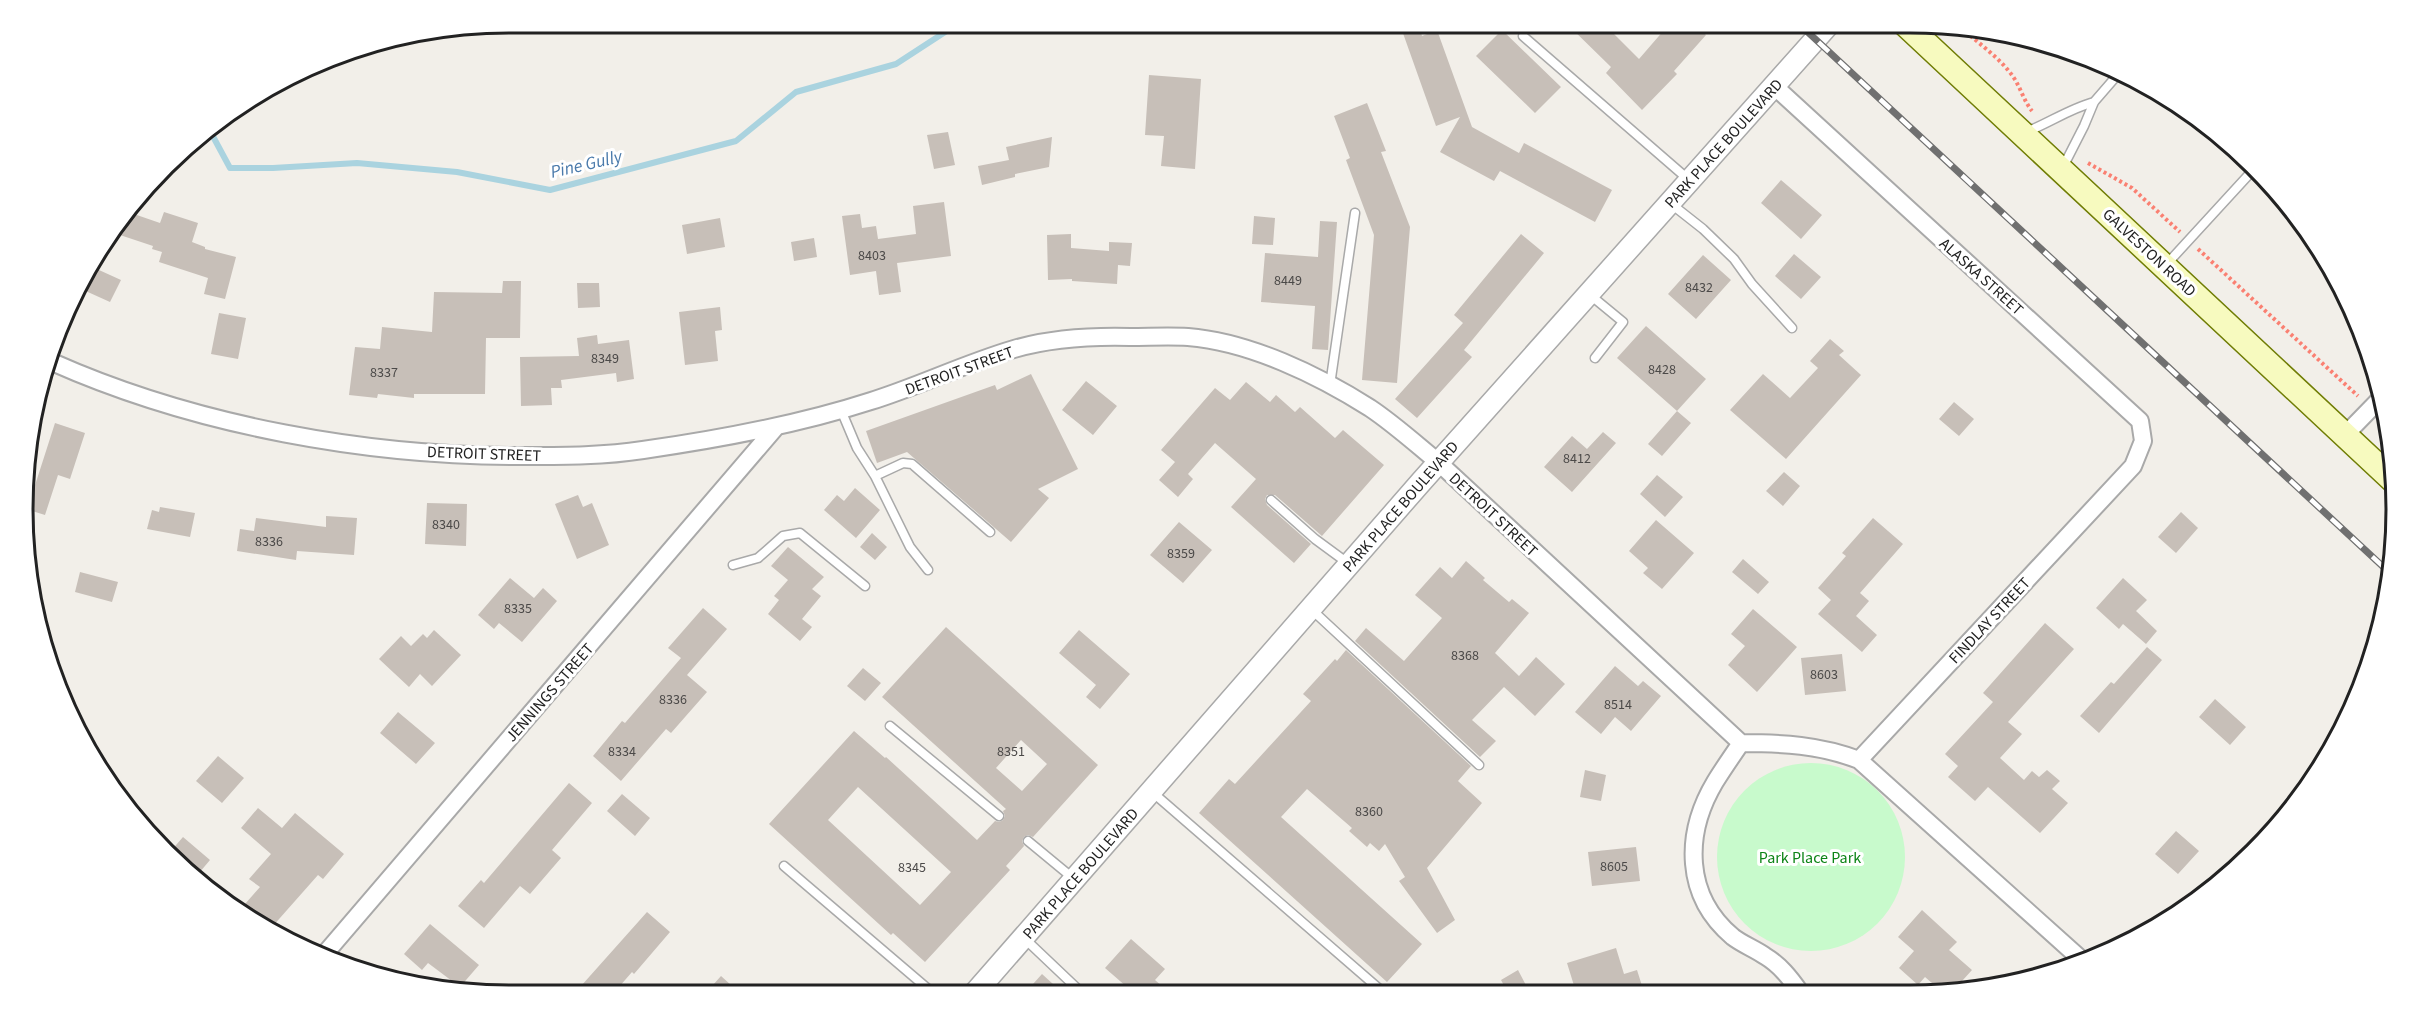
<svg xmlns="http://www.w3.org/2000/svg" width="2419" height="1018" font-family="'Source Sans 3',sans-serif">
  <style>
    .park { fill: #c8facc }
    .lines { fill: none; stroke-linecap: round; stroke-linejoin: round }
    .stream { stroke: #aad3df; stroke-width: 6 }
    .building { fill: #c7bfb8; fill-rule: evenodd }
    .service-casing { stroke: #a9a9a9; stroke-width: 11 }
    .minor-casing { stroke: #a9a9a9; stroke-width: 20 }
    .tertiary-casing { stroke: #a9a9a9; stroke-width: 24 }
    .secondary-casing { stroke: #707d05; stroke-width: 27 }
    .path { stroke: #fa8072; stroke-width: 4; stroke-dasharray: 3 3; stroke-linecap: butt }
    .service { stroke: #fff; stroke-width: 8 }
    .minor { stroke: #fff; stroke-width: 16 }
    .tertiary { stroke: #fff; stroke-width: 21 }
    .secondary { stroke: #f7fabf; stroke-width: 24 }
    .rail-casing { stroke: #707070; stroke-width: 7 }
    .rail { stroke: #fff; stroke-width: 4.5; stroke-dasharray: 14; stroke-linecap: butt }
    .labels { text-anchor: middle; stroke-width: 6; stroke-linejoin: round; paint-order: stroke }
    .number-label { font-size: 14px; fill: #4b4948 }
    .street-label { font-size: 16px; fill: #222; stroke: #fff }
    .park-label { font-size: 16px; fill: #0c8416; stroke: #fff }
    .water-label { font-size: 18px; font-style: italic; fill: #4a7aab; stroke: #fff }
    .rim { fill: none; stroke: #222; stroke-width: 3 }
  </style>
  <rect width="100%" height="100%" fill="#f2efe9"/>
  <path class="park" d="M1717 857a94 94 0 1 1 188 0a94 94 0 1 1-188 0Z"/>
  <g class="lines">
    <path class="stream" d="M 209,129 L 230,168 L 273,168 L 357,163 L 457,172 L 550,190 L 736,141 L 796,92 L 896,64 L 959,23"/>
  </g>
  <path class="building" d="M 1399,22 L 1418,22 L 1422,36 L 1437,30 L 1472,127 L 1519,153 L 1524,143 L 1612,190 L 1595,222 L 1500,171 L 1494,181 L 1440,152 L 1460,117 L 1436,126 Z
    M 1565,22 L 1602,22 L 1639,59 L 1671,22 L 1692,22 L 1706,35 L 1674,71 L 1677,74 L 1642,110 L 1606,73 L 1611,67 Z
    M 1502,30 L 1561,87 L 1535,113 L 1476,56 Z
    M 1149,75 L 1201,79 L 1195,169 L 1161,166 L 1164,136 L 1145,135 Z
    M 1367,103 L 1386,151 L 1381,152 L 1410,227 L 1397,383 L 1362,380 L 1374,235 L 1346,160 L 1350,158 L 1334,116 Z
    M 948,132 L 955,165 L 934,169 L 927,135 Z
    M 1052,137 L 1049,167 L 1015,174 L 1015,177 L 982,185 L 978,166 L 1009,160 L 1006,147 Z
    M 1781,180 L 1822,215 L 1801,239 L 1761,203 Z
    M 944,202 L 951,256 L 897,263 L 901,292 L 879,295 L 876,271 L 850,275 L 842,216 L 860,214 L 862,228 L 876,226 L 878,239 L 916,234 L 913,206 Z
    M 164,212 L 198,223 L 192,242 L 205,247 L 205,249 L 236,257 L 225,299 L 204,294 L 208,278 L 159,262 L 162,252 L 152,249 L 153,246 L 114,233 L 131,213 L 160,223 Z
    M 1254,216 L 1275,218 L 1273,245 L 1252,244 Z
    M 720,218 L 725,247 L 687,254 L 682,225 Z
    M 1320,221 L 1337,222 L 1328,350 L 1312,349 L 1315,306 L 1261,302 L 1265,253 L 1318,257 Z
    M 1071,234 L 1071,248 L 1109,251 L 1109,242 L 1132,243 L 1130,266 L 1118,265 L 1117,284 L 1072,281 L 1072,279 L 1048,280 L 1047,235 Z
    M 1521,234 L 1544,253 L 1464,350 L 1472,357 L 1417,418 L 1395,399 L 1463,323 L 1454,315 Z
    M 814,238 L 817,257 L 794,261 L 791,242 Z
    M 1794,254 L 1821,277 L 1801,299 L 1775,276 Z
    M 1703,255 L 1731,280 L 1696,319 L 1668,294 Z
    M 88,265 L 121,280 L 110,302 L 79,288 Z
    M 503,281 L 521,281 L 520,338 L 486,338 L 485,394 L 414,394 L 414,398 L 378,394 L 377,398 L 349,395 L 355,347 L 380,349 L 382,327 L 432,332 L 434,292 L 502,293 Z
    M 577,283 L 599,283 L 600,307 L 578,308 Z
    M 720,307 L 722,330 L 715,331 L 718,361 L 685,365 L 679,312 Z
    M 219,313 L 246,318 L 238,359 L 211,354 Z
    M 1646,326 L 1706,379 L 1677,411 L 1617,358 Z
    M 597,335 L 598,344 L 629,340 L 634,379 L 617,382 L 616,373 L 561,380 L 562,388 L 551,388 L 552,405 L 521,406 L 520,357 L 579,356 L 577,338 Z
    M 1830,339 L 1844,351 L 1839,355 L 1861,375 L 1786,459 L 1730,410 L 1763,374 L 1790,398 L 1818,368 L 1810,361 Z
    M 1031,374 L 1078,469 L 1038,489 L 1049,498 L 1011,542 L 907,452 L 877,463 L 866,431 L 995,385 L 997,390 Z
    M 1086,381 L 1117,406 L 1093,435 L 1062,410 Z
    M 1246,382 L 1270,402 L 1276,395 L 1295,412 L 1300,407 L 1335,438 L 1343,430 L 1384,465 L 1322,536 L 1275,495 L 1267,495 L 1265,499 L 1267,505 L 1311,544 L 1294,563 L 1231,507 L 1256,479 L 1215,443 L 1188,474 L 1193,479 L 1178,497 L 1159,480 L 1175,462 L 1161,450 L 1215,388 L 1230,400 Z
    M 1954,402 L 1974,419 L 1959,436 L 1939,419 Z
    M 1677,411 L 1691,423 L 1662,456 L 1648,444 Z
    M 55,423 L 85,433 L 70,479 L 58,475 L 45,515 L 29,510 L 29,504 Z
    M 1603,432 L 1616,443 L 1572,492 L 1544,467 L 1572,436 L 1587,449 Z
    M 1784,472 L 1800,486 L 1783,506 L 1766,491 Z
    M 1657,475 L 1683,497 L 1665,517 L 1640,494 Z
    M 855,488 L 880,510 L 856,538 L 824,510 L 837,495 L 844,501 Z
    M 578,495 L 583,507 L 592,503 L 609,545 L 577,559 L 555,504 Z
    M 427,503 L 467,504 L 466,546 L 425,544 Z
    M 160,507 L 195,513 L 190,537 L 147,529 L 152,510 L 159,512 Z
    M 2181,512 L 2198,528 L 2176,553 L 2158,537 Z
    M 326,516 L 357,518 L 354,555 L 297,551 L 296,560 L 237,551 L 240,529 L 254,531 L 256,518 L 326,527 Z
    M 1873,518 L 1903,544 L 1860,593 L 1869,601 L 1856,616 L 1877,635 L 1862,652 L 1818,614 L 1831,600 L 1818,588 L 1846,556 L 1842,553 Z
    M 1656,520 L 1694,553 L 1662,589 L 1643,573 L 1648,568 L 1629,551 Z
    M 1179,522 L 1212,550 L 1183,583 L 1150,555 Z
    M 872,533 L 887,547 L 875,560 L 860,547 Z
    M 788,547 L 824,577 L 812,589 L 821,596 L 802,619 L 812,627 L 800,641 L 768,614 L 779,600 L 774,596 L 788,580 L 771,566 Z
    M 1743,559 L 1769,582 L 1758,594 L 1732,572 Z
    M 1466,561 L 1485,578 L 1483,580 L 1509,602 L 1512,599 L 1529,613 L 1495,653 L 1519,676 L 1536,657 L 1565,684 L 1535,716 L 1504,687 L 1472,720 L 1496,741 L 1480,757 L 1355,641 L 1366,628 L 1404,661 L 1442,618 L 1415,595 L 1440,567 L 1452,578 Z
    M 80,572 L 118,582 L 112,602 L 75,592 Z
    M 510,578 L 534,598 L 543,588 L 557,601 L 522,642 L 499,623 L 494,629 L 478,615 Z
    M 2123,578 L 2147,600 L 2136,611 L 2157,631 L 2146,644 L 2123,624 L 2119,629 L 2096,608 Z
    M 703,608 L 727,629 L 687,675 L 707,692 L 671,733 L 666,729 L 621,781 L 593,756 L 622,721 L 625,723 L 681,658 L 668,648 Z
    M 1753,609 L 1797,647 L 1757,692 L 1728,665 L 1745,646 L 1731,634 Z
    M 2045,623 L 2074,649 L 2008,722 L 2022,734 L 2000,758 L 2024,780 L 2032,771 L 2039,777 L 2047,770 L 2060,781 L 2052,789 L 2068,803 L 2040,833 L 1988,787 L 1975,801 L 1948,777 L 1958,766 L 1945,754 L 1993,702 L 1983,693 Z
    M 946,627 L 1098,765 L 1033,837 L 1028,835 L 1024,837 L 1022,841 L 1024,846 L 1006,866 L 1010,870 L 925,962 L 893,933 L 891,935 L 769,824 L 854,731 L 885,758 L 886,757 L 977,840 L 995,821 L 999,822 L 1003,820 L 1005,816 L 1003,811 L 1006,809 L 882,697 ZM 1021,740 L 1047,764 L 1022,791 L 996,768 ZM 858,787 L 951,872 L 920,905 L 828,820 Z
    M 434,630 L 461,655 L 432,686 L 420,674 L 409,687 L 379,659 L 401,636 L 411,646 L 423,634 L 427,638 Z
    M 1079,630 L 1130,674 L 1100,709 L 1086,697 L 1096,685 L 1059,653 Z
    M 2147,647 L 2162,660 L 2099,733 L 2080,716 L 2111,682 L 2114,684 Z
    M 1346,650 L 1471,766 L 1458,781 L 1482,803 L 1427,868 L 1455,920 L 1437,933 L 1399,881 L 1405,877 L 1385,844 L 1379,851 L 1370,843 L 1367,847 L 1349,831 L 1352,828 L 1307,789 L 1281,817 L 1422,944 L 1387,982 L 1199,813 L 1229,779 L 1235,784 L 1311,701 L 1303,694 L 1335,659 L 1337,661 Z
    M 1842,654 L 1846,691 L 1805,695 L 1801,658 Z
    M 1615,666 L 1638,686 L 1643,681 L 1661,696 L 1631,731 L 1615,717 L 1601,734 L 1575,712 Z
    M 863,668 L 881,683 L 865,701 L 847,686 Z
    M 2215,699 L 2246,727 L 2230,745 L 2199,717 Z
    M 398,712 L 435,743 L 416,764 L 380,733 Z
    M 218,756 L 244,778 L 222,803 L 196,781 Z
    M 1585,770 L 1606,775 L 1601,801 L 1580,797 Z
    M 569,783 L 592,803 L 552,850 L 561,858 L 530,894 L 520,886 L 484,928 L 458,906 L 481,880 L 484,883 Z
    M 622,794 L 650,818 L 635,836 L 607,811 Z
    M 258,808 L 282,828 L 295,813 L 344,854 L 323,879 L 318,875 L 272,927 L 245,904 L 260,887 L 249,879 L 271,854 L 241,828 Z
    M 2176,831 L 2199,851 L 2178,874 L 2155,854 Z
    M 183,837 L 210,860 L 194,879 L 170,852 Z
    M 1636,847 L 1640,881 L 1592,886 L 1588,852 Z
    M 1922,910 L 1957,942 L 1949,950 L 1972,970 L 1953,991 L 1941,991 L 1925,977 L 1918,985 L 1899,968 L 1914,951 L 1898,937 Z
    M 647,912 L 670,932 L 634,974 L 632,972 L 612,995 L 573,995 Z
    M 430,924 L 479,965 L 460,987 L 428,963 L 422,970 L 404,954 Z
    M 1131,939 L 1165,969 L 1155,980 L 1171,994 L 1135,994 L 1105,968 Z
    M 1616,948 L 1624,974 L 1637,970 L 1644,992 L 1576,992 L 1567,963 Z
    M 1518,970 L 1530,993 L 1508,993 L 1501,980 Z
    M 1042,974 L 1064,994 L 1024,994 Z
    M 721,976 L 742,995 L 704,995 Z"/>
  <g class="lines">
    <defs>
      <path id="service" d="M 1523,36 L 1689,180
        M 2026,132 C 2049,123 2069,109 2094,102
        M 2062,169 L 2084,126 L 2094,102 L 2120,72
        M 1670,203 L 1703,229 L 1734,259 L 1752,284 L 1792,328
        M 2165,266 L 2254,169
        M 1589,294 L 1623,322 L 1595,358
        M 1330,385 L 1355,213
        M 841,410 L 857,448 L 875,476 L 910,547 L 928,570
        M 875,476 L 903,463 L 912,464 L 990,532
        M 1271,500 L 1315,539 L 1349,564
        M 733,565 L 758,558 L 783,536 L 800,533 L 865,586
        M 1311,609 L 1479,765
        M 890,726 L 999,816
        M 1151,791 L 1384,993
        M 1028,841 L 1074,879
        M 784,866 L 934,994
        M 1024,938 L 1083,994"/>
      <path id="minor" d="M 1774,86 L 2140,421 L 2143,441 L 2133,466 L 1859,760
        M 52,362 C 196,426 369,457 527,456 C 565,456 605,456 643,450 C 720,439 797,425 871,401 C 919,386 966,363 1014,349 C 1052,338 1091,336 1130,337 C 1149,337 1169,336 1188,337 C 1250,342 1318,375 1370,408 C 1394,424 1416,444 1438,462 L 1741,743
        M 2345,435 L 2382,397
        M 323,956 L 776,427
        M 1800,992 C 1790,978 1780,965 1765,956 C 1755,949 1742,944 1733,937 C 1684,896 1684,834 1715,782 C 1723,769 1732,756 1741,743 C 1782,743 1820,745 1859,760 L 2084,962"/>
      <path id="tertiary" d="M 974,994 L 1421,482 L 1830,23"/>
      <path id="secondary" d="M 1904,23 L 2395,482"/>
    </defs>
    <use href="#service" class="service-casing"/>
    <use href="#minor" class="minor-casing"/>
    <use href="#tertiary" class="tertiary-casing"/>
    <use href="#secondary" class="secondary-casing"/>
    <path class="path" d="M 1966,32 C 1982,46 2002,60 2014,78 C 2021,89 2024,101 2032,111
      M 2088,163 L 2132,188 L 2180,232
      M 2198,249 L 2358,396
      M 2380,423 L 2388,431"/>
    <use href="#service" class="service"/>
    <use href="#minor" class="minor"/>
    <use href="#tertiary" class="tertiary"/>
    <use href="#secondary" class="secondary"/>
    <defs>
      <path id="rail" d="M 1798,23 L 2392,575"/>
    </defs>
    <use href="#rail" class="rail-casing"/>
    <use href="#rail" class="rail"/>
  </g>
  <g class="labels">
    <g class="number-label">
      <text x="872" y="260">8403</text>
      <text x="1288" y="285">8449</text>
      <text x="1699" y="292">8432</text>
      <text x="605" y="363">8349</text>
      <text x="1662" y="374">8428</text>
      <text x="384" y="377">8337</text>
      <text x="1577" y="463">8412</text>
      <text x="446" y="529">8340</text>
      <text x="269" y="546">8336</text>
      <text x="1181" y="558">8359</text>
      <text x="518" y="613">8335</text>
      <text x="1465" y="660">8368</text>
      <text x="1824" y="679">8603</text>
      <text x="673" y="704">8336</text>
      <text x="1618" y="709">8514</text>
      <text x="622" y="756">8334</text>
      <text x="1011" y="756">8351</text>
      <text x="1369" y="816">8360</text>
      <text x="1614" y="871">8605</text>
      <text x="912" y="872">8345</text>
    </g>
    <g class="street-label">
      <text transform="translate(1723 143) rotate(-48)" y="6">PARK PLACE BOULEVARD</text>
      <text transform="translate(2150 252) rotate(43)" y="6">GALVESTON ROAD</text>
      <text transform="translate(1982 276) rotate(42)" y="6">ALASKA STREET</text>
      <text transform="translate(959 370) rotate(-20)" y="6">DETROIT STREET</text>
      <text transform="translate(484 453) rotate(2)" y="6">DETROIT STREET</text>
      <text transform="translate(1400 506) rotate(-49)" y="6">PARK PLACE BOULEVARD</text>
      <text transform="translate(1494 514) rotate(43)" y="6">DETROIT STREET</text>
      <text transform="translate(1989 620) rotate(-47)" y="6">FINDLAY STREET</text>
      <text transform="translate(549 692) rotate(-49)" y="6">JENNINGS STREET</text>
      <text transform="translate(1080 873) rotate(-49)" y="6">PARK PLACE BOULEVARD</text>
    </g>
    <g class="park-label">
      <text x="1810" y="863">Park Place Park</text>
    </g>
    <g class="water-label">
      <text transform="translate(586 164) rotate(-13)" y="6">Pine Gully</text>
    </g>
  </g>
  <path d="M0 0H2419V1018H0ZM509 33H1910A476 476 0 0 1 2386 509V509A476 476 0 0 1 1910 985H509A476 476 0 0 1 33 509V509A476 476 0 0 1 509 33Z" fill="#fff" fill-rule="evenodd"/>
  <path class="rim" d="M509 33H1910A476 476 0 0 1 2386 509V509A476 476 0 0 1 1910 985H509A476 476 0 0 1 33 509V509A476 476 0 0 1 509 33Z"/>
</svg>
